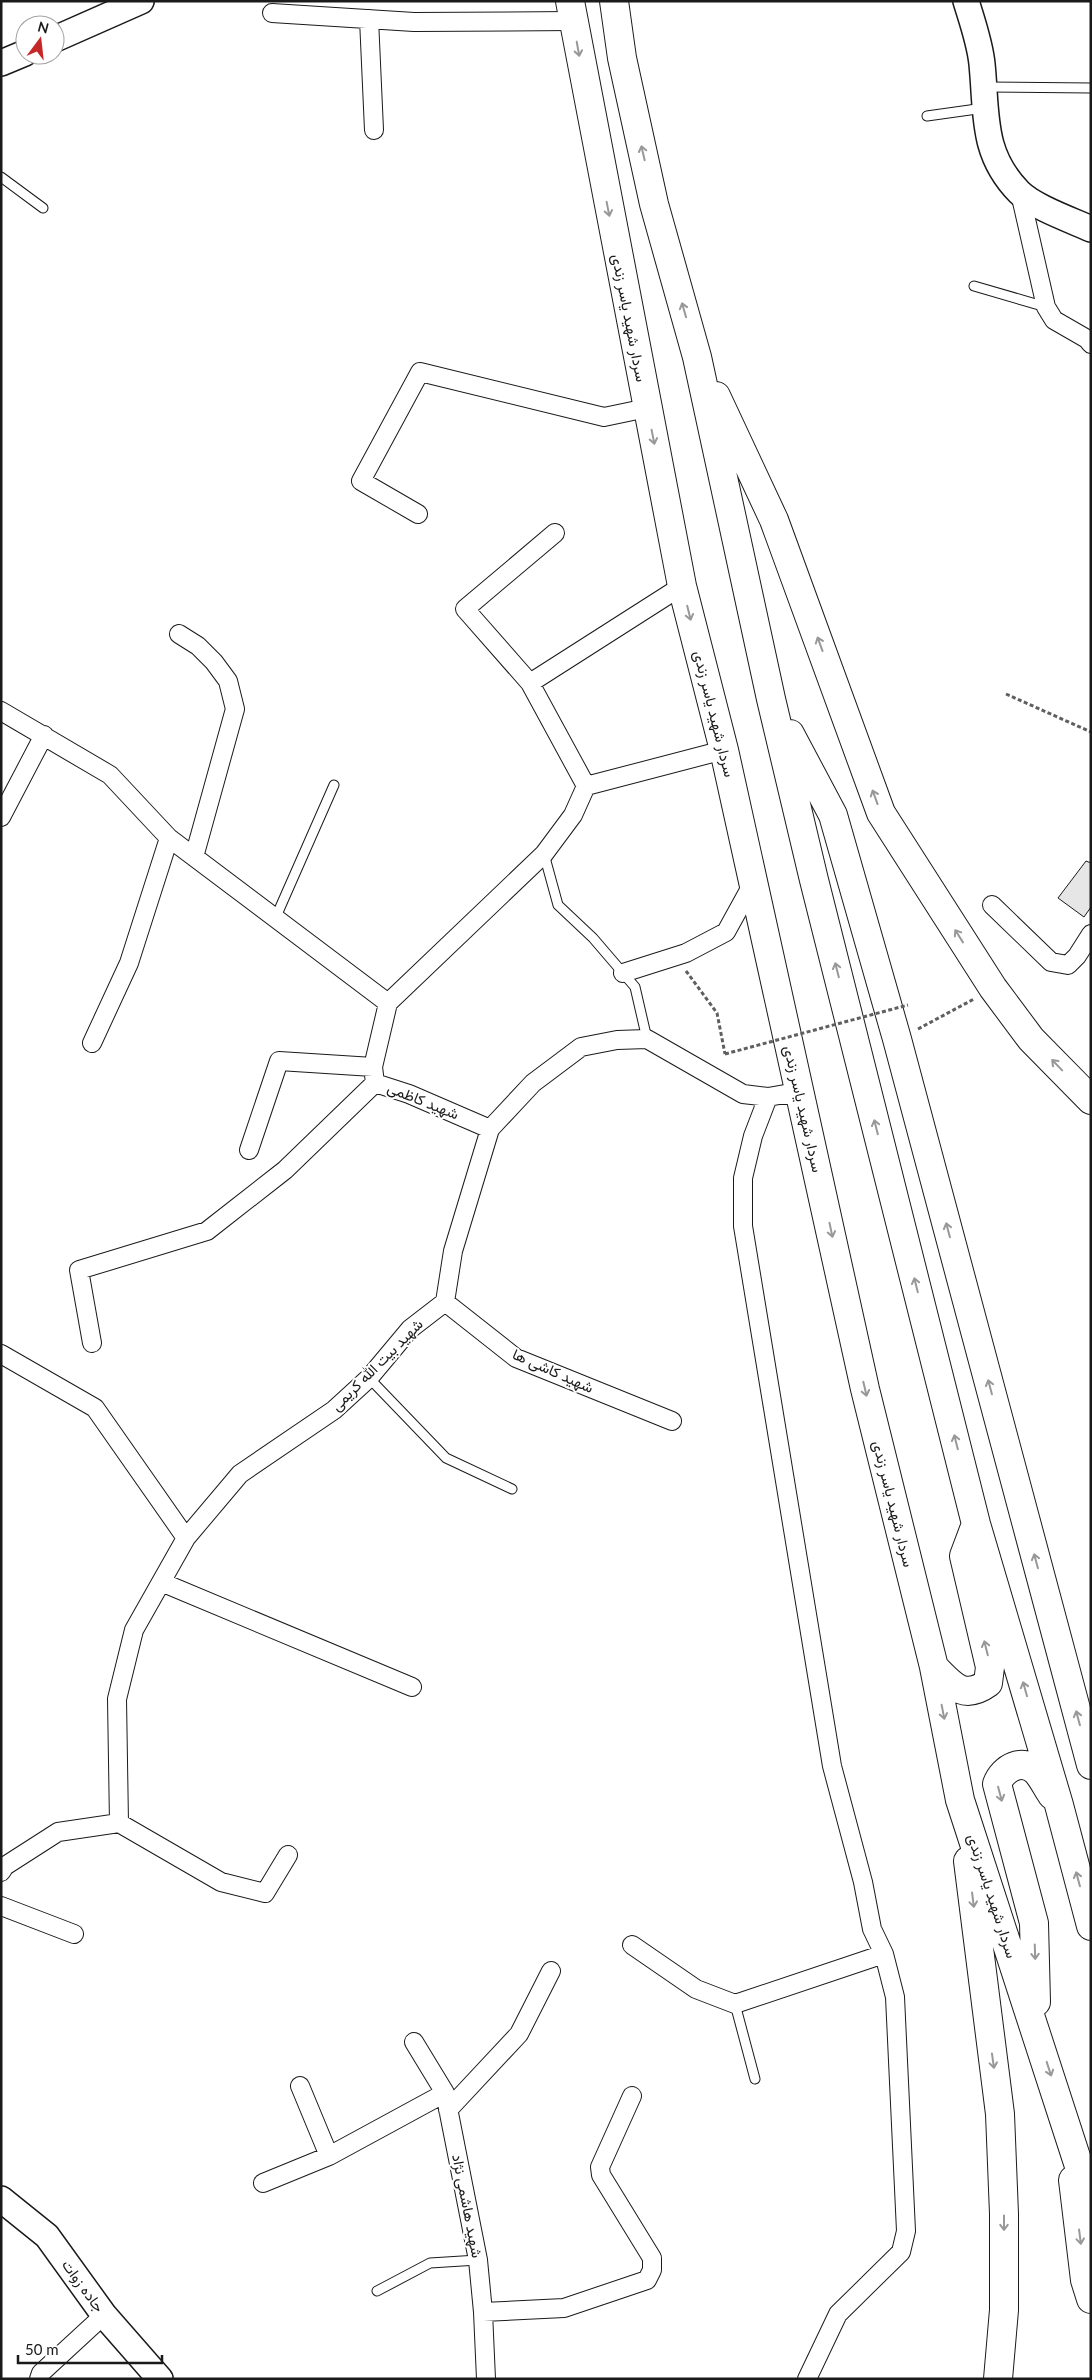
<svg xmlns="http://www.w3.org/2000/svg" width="1092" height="2380" font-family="Lato,Vazirmatn,sans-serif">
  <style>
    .building { fill: #e6e6e6; stroke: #1a1a1a }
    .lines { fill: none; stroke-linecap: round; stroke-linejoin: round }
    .lane-casing { stroke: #1a1a1a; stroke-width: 11 }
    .street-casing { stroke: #1a1a1a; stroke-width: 20 }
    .secondary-casing { stroke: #1a1a1a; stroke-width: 28 }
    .highway-casing { stroke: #1a1a1a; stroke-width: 30 }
    .path { stroke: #5f5f5f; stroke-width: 3; stroke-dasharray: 4 2.5; stroke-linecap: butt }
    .lane { stroke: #fff; stroke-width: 9 }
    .street { stroke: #fff; stroke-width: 18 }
    .secondary { stroke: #fff; stroke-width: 25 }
    .highway { stroke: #fff; stroke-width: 28 }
    .path-bridge { stroke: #5f5f5f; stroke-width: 3; stroke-dasharray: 4 2.5; stroke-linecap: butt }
    .oneway { stroke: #989898 }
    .labels { text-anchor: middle; stroke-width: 4; stroke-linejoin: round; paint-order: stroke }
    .street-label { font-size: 15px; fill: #1a1a1a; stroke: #fff }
  </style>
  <rect width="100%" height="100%" fill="#fff"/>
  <path class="building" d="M 1086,861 L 1091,863 L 1091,907 L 1084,917 L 1058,898 Z"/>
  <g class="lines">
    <defs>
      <path id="lane" d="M 986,87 L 1091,88
        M 927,116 L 984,108
        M 1,177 L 43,208
        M 974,286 L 1046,307
        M 544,854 L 558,905 L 593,938 L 635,987 L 647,1039
        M 275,919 L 334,785
        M 369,1378 L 446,1458 L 512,1489
        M 735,2004 L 755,2079
        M 377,2291 L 430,2263 L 478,2260"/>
      <path id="street" d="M 272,13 L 414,22 L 573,21
        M 369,19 L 374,130
        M 1020,193 L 1046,307 L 1054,320 L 1087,339 L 1091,344
        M 418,514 L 361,481 L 420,372 L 604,417 L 647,408
        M 555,533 L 465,609 L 530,683 L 682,586
        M 179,634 L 198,646 L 214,662 L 228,681 L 235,709 L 194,857
        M 530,683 L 586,786
        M 1,711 L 110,775 L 169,838 L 388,1003 L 544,854 L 573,815 L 586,786 L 724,750
        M 1,817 L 44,735
        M 992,905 L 1051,962 L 1068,965 L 1077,956 L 1091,934
        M 623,973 L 686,953 L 726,932 L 753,883
        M 388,1003 L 373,1067 L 375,1083 L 409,1094 L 490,1129
        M 92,1043 L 129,963 L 169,838
        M 768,1097 L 753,1136 L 743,1178 L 743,1226 L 832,1766 L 863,1882 L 872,1929 L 884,1954 L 895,1997 L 906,2231 L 901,2252 L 838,2314 L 807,2379
        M 249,1150 L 279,1061 L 373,1067
        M 445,1302 L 516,1358 L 672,1421
        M 92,1343 L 79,1270 L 207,1231 L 285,1170 L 375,1083
        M 1,1354 L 95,1408 L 186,1538
        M 161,1582 L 412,1687
        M 119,1823 L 221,1882 L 265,1893 L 288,1855
        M 1,1872 L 5,1866 L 58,1832 L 119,1823 L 117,1699 L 134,1630 L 186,1538 L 240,1474 L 334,1410 L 369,1378 L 410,1329 L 445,1302 L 453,1251 L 490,1129 L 533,1083 L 581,1047 L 617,1040 L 647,1039 L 743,1094 L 768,1097 L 785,1094 L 800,1098
        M 1,1906 L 74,1934
        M 632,1945 L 696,1989 L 735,2004 L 884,1954
        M 414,2042 L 445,2093 L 478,2260 L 483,2312 L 486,2379
        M 300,2086 L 329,2156
        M 448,2110 L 519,2034 L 551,1971
        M 263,2183 L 329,2156 L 445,2093
        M 483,2312 L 564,2308 L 647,2280 L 652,2270 L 652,2258 L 601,2175 L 600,2167 L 632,2096
        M 39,2379 L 41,2373 L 104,2315"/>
      <path id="secondary" d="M 966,1 C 972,21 980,43 982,64 C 987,114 981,153 1019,192 C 1034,207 1071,220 1091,229
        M 55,39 L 141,1
        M 1,63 L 25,53
        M 1,2199 L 47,2236 L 104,2315 L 160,2379"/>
      <path id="highway" d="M 570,1 L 682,586 L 724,750 L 865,1389 L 934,1667 L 960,1800 L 1091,2203
        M 614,1 L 622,58 L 654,204 L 697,357 L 771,699 L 814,880 L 976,1524 L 1059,1805 L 1091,1926
        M 716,396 L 774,520 L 881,813 L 993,988 L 1031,1039 L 1091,1100
        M 790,734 L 833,815 L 897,1039 L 1091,1765
        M 934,1667 C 952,1685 963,1701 988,1683 L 990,1667 L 964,1556 L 976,1524
        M 968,1861 L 1000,2114 L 1004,2214 L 1004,2310 L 998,2379
        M 1036,2002 L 1034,1923 L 997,1784 C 1003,1768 1023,1757 1037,1772 C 1043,1779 1047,1788 1052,1795
        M 1073,2180 L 1085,2280 L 1091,2299"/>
    </defs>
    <use href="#lane" class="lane-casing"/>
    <use href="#street" class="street-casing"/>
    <use href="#secondary" class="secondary-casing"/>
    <use href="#highway" class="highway-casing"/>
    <path class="path" d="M 1006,694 L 1091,732
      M 686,971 L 717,1013 L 725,1054
      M 918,1029 L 974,999"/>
    <use href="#lane" class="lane"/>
    <use href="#street" class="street"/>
    <use href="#secondary" class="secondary"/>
    <use href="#highway" class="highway"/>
    <path class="path-bridge" d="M 725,1054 L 908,1005"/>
  </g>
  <defs><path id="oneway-shaft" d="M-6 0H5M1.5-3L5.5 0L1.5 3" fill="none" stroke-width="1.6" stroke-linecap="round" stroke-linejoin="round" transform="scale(1.25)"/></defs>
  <g class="oneway">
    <use href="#oneway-shaft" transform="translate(578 49) rotate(80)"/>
    <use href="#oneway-shaft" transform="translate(643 153) rotate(-103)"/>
    <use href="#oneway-shaft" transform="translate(608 209) rotate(79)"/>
    <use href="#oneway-shaft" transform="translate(684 310) rotate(-106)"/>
    <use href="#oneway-shaft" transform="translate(653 437) rotate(79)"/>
    <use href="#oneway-shaft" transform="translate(689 613) rotate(76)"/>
    <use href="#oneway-shaft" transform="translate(820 644) rotate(-110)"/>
    <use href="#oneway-shaft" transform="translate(875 797) rotate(-110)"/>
    <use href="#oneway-shaft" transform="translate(959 936) rotate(-122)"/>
    <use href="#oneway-shaft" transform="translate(837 970) rotate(-104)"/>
    <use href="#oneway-shaft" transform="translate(1057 1065) rotate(-134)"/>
    <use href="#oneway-shaft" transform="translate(876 1127) rotate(-104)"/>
    <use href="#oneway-shaft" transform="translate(831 1230) rotate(78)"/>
    <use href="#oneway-shaft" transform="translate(948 1230) rotate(-105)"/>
    <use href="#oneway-shaft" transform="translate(916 1285) rotate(-104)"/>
    <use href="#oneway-shaft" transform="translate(990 1387) rotate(-105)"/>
    <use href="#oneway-shaft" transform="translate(865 1389) rotate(77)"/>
    <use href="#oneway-shaft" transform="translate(956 1442) rotate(-104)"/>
    <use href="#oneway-shaft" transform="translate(1036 1561) rotate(-105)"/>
    <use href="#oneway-shaft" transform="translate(986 1648) rotate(-104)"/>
    <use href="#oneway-shaft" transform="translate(1025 1689) rotate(-106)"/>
    <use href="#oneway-shaft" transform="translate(943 1712) rotate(79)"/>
    <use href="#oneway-shaft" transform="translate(1078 1718) rotate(-105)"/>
    <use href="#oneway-shaft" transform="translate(1000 1794) rotate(75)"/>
    <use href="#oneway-shaft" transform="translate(1078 1879) rotate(-105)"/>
    <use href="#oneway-shaft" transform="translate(973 1900) rotate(83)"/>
    <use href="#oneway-shaft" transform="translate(1035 1952) rotate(88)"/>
    <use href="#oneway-shaft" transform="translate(993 2061) rotate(82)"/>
    <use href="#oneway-shaft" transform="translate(1049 2069) rotate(72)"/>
    <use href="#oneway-shaft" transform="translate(1004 2223) rotate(90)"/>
    <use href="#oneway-shaft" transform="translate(1080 2237) rotate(83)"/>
  </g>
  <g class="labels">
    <g class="street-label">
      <text transform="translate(629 318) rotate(79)" y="5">سردار شهید یاسر زندی</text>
      <text transform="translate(714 714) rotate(76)" y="5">سردار شهید یاسر زندی</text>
      <text transform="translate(423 1101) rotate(22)" y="5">شهید کاظمی</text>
      <text transform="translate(803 1109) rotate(77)" y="5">سردار شهید یاسر زندی</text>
      <text transform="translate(377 1365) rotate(-45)" y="5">شهید بیت الله کریمی</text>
      <text transform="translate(553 1371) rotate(24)" y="5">شهید کاشی ها</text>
      <text transform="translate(893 1504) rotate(76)" y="5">سردار شهید یاسر زندی</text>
      <text transform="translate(992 1896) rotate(72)" y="5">سردار شهید یاسر زندی</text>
      <text transform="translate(467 2206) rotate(79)" y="5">شهید هاشمی نژاد</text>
      <text transform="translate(83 2286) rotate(54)" y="5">جاده زوات</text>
    </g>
  </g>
  <rect width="1092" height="2380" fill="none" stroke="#1a1a1a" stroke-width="5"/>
  <g transform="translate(40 40) rotate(15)"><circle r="24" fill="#ffffff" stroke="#a3a3a3"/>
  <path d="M0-4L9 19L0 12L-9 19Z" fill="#c62828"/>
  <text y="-8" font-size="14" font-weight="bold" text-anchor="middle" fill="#1a1a1a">N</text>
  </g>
  <path d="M18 2355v8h144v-8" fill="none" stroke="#1a1a1a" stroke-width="2.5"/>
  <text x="25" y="2355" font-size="15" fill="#1a1a1a" stroke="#ffffff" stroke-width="4" paint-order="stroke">50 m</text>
</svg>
